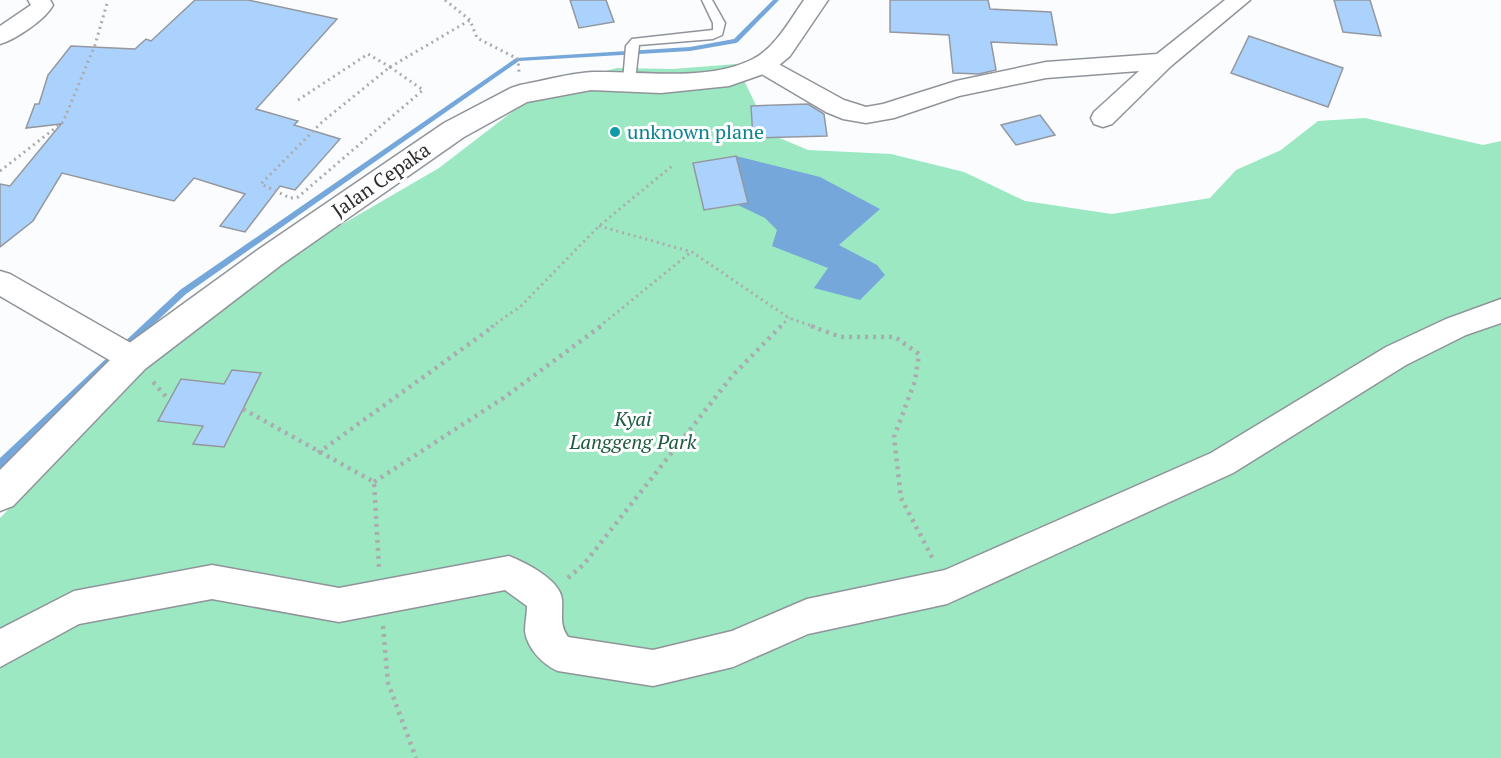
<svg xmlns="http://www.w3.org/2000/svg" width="1501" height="758" font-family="'PT Serif',serif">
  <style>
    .green { fill: #9be8c3 }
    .water { fill: #76a7db }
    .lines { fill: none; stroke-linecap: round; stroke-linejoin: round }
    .stream { fill: #76a7db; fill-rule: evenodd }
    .building { fill: #abd1fd; stroke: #94989e; stroke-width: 1.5 }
    .lane-casing { stroke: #90949a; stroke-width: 3 }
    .street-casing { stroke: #90949a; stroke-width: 3 }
    .secondary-casing { stroke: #90949a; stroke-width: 3 }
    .path-far1 { stroke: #aaacae; stroke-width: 3; stroke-dasharray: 2 4; stroke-linecap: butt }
    .path { stroke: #aaacae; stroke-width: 4.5; stroke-dasharray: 3 5; stroke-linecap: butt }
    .lane { fill: #fff; fill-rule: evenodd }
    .street { fill: #fff; fill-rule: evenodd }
    .secondary { fill: #fff; fill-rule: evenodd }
    .culture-dot { fill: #0f9aa8; stroke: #fff; stroke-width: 2 }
    .labels { text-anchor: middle; stroke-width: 6; stroke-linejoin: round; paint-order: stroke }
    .culture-label { font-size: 20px; fill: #0d838f; stroke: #fff; text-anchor: start }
    .street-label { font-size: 20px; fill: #2a2c2e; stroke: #fff }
    .park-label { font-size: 20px; font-style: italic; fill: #205b43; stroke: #fff }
  </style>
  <rect width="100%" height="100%" fill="#fafcfe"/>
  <path class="green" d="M 736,64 L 770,134 L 808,150 L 891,154 L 964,172 L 1025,201 L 1112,214 L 1210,198 L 1236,170 L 1281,150 L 1318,121 L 1365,118 L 1483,145 L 1501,141 L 1501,758 L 0,758 L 0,518 L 159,356 L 298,250 L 439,168 L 547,85 L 617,68 L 673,69 Z"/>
  <path class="water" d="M 736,156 L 820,177 L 880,209 L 839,245 L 877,265 L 885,275 L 860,300 L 814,288 L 828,268 L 772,246 L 777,230 L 765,218 L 723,198 Z"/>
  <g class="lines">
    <path class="stream" d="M 773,0 L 779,0 L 738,42 L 736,43 L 690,51 L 519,61 L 186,294 L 126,350 L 120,350 L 119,348 L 120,346 L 180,290 L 516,58 L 690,47 L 734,39 Z
      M 113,354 L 116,355 L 117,357 L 116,359 L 3,467 L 0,468 L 0,458 L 110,355 Z"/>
  </g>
  <path class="building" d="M 195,0 L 248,0 L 337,19 L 256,109 L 298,121 L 294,125 L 340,139 L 295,190 L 280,186 L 245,232 L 220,226 L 245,194 L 194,178 L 174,201 L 62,173 L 33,221 L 0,247 L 0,184 L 10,186 L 61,124 L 26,128 L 35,104 L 39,104 L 48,75 L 71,46 L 135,49 L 146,39 L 151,41 Z
    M 570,0 L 606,0 L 614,22 L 579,28 Z
    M 890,0 L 988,0 L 990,9 L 1051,12 L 1057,45 L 991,42 L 996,70 L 979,74 L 953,73 L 949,35 L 890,32 Z
    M 1334,0 L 1370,0 L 1381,36 L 1343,32 Z
    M 1249,36 L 1343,68 L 1328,107 L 1231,73 Z
    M 808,104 L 824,114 L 827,136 L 753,138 L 751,106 Z
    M 1040,115 L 1055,135 L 1016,145 L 1001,125 Z
    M 736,156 L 748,203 L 704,210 L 693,163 Z
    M 232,370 L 261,373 L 224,447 L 193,444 L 203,426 L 158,421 L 181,379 L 224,384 Z"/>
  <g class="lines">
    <defs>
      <path id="lane" d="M 702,0 L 712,0 L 725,23 L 722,35 L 713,39 L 639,45 L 635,81 L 629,85 L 625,84 L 623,81 L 626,46 L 632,39 L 713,30 L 713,23 Z"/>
      <path id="street" d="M 28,0 L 50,0 L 53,5 C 46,19 15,40 0,44 L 0,26 L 31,5 Z
        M 1225,0 L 1250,0 L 1171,66 L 1112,124 L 1103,127 L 1094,124 L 1091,118 L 1094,112 L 1139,71 L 1046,78 L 959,96 L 894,118 L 866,123 L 843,119 L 826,112 L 755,70 L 751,65 L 755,60 L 763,57 L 771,60 L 844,100 L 866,107 L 883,104 L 956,81 L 1046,62 L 1157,54 Z
        M 0,271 L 10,274 L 143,350 L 148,359 L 143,368 L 133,371 L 123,368 L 0,296 Z
        M 1501,299 L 1501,323 L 1466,335 L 1406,365 L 1233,473 L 947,604 L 808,634 L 733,667 L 653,686 L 558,671 C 543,665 527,648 525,631 C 525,623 527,614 527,606 L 505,590 L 339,622 L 212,599 L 79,624 L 0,667 L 0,629 L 74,591 L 212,565 L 339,588 L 509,556 C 526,563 561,580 562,600 C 563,615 559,624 568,637 L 653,650 L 732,631 L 807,599 L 945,570 L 1211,453 L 1386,347 L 1446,319 Z"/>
      <path id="secondary" d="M 804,0 L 828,0 L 790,56 L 772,71 L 729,86 L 661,93 L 591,90 L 527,102 L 464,137 L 281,265 L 145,369 L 13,506 L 0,511 L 0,470 L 121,349 L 259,249 L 444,123 L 511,88 L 520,85 C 543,81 569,73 593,72 C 642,71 708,82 753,59 C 775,48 790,20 804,0 Z"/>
    </defs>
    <use href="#lane" class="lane-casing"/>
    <use href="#street" class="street-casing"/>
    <use href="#secondary" class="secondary-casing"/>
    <path class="path-far1" d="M 445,0 L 470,20 L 477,38 L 518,59 L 519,72
      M 390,67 L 423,90 L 298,197 L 290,198 L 261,184 L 322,122 Z
      M 390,67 L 470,20
      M 298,100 L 368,54 L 390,67
      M 0,171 L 63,122 L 95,45 L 108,0
      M 599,226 L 692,252 L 789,318 L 815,327
      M 491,327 L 521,306 L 599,226 L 672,166
      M 599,327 L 691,252
      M 780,327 L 789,318"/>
    <path class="path" d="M 811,326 L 841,337 L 895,337 L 919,354 L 915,381 L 894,437 L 901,498 L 933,559
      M 153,382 L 169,400
      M 243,409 L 374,482 L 379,568
      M 318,453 L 494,326
      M 374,482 L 505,397 L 601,326
      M 568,578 L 584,564 L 733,375 L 781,326
      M 383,626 L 388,683 L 416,758"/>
    <use href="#lane" class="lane"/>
    <use href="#street" class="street"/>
    <use href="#secondary" class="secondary"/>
  </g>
  <circle class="culture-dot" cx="615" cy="132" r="6"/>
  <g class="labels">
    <g class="culture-label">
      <text x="627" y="139">unknown plane</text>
    </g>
    <g class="street-label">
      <text transform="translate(381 180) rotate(-35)" y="7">Jalan Cepaka</text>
    </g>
    <g class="park-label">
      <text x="633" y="426">Kyai<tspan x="633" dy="23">Langgeng Park</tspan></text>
    </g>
  </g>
</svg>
